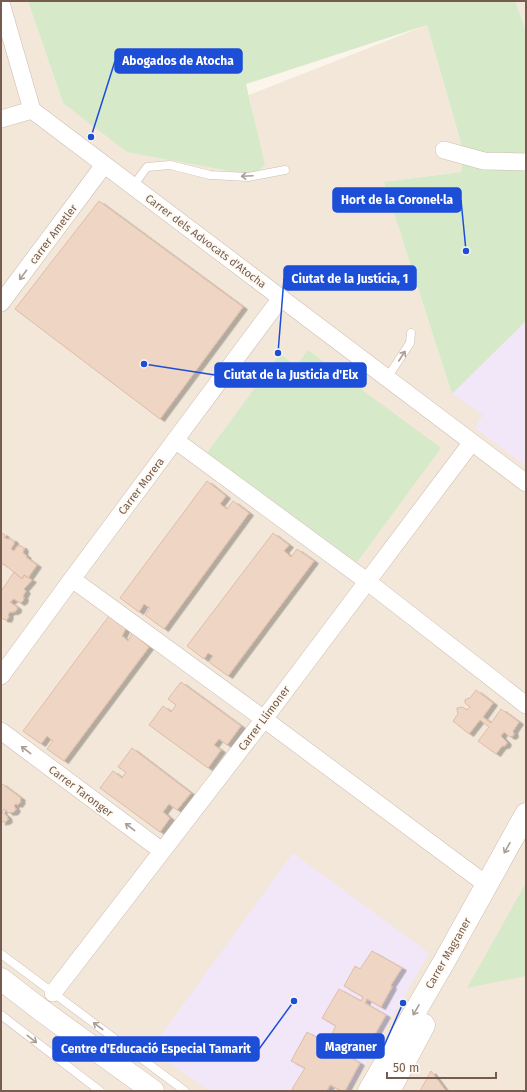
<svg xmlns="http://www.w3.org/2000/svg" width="527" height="1092" font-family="'Fira Sans',sans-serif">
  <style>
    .residential { fill: #f3e7d9 }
    .education { fill: #f2e7f8 }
    .green { fill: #d6e9c9 }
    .building { fill: #efd5c4; stroke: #e0bca6; filter: url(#shadow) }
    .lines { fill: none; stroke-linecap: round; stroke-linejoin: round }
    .lane-casing { stroke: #cdbdb1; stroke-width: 9 }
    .street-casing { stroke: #cdbdb1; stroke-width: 18 }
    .secondary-casing { stroke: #cfbdaf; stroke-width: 23 }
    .lane { stroke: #fff; stroke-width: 8 }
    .street { stroke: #fff; stroke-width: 17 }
    .secondary { stroke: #fff; stroke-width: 22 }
    .oneway { stroke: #ac9d95 }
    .labels { text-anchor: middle; stroke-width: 3.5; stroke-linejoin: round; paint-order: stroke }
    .street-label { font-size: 11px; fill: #755c4f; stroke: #fef9f1 }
    .leader { fill: none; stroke: #1d4ed8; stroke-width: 1.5 }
    .callout-dot { fill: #1d4ed8; stroke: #fef9f1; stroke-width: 1.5 }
    .callout { fill: #1d4ed8; stroke: #1d4ed8; stroke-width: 1.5 }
    .callout-label { font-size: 12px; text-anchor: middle; font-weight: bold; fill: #fff }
  </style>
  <defs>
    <filter id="shadow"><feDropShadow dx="4.5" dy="2.5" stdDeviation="0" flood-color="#0004"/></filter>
  </defs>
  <rect width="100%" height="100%" fill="#fbf5eb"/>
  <path class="residential" d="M 1,1 L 28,1 L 63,103 L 264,165 L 249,95 L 427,25 L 464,153 L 461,172 L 384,182 L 452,394 L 526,321 L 526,1091 L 1,1091 Z
    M 515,1 L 526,1 L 526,32 Z"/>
  <path class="education" d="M 526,321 L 526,466 L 475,428 L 483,415 L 452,394 Z
    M 293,853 L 429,953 L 350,1091 L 209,1091 L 151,1049 Z"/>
  <path class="green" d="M 28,1 L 515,1 L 526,31 L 526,321 L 452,394 L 384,182 L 461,172 L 464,153 L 427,25 L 246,84 L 265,165 L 252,175 L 127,152 L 63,103 Z
    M 308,350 L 441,448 L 357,562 L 207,453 L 280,354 L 296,366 Z
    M 526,883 L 526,976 L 467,988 Z"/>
  <path class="building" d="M 99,201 L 243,307 L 160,419 L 15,309 Z
    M 207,481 L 226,496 L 220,504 L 227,509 L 233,501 L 249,513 L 164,629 L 145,615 L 150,608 L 144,604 L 139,612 L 120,598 Z
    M 2,533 L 5,535 L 4,537 L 7,539 L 12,539 L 14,541 L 14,544 L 11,549 L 14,551 L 17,546 L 22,546 L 24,549 L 23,553 L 27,556 L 26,557 L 37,565 L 28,578 L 24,575 L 22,579 L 4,564 L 4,565 L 1,563 L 1,535 Z
    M 273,533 L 289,545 L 284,551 L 291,557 L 297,549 L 314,561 L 228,676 L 209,662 L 213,656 L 208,653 L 204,659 L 187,646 Z
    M 14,572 L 22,579 L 24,575 L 32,580 L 24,589 L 26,591 L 23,596 L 24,598 L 23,601 L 20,603 L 14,599 L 10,602 L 17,607 L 17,610 L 14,612 L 10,612 L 8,615 L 9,616 L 7,620 L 5,619 L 4,620 L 1,617 L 1,589 L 2,590 Z
    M 109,616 L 126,628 L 122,636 L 128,641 L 132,633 L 149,647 L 64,761 L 47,749 L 53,741 L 47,736 L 41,744 L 23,731 Z
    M 181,682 L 241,726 L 227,745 L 219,739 L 214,745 L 221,750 L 208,768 L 149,725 L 163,706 L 171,712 L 176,705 L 168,699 Z
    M 476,690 L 493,703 L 483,717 L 491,723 L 501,709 L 519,722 L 513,731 L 514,734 L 513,736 L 510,737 L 504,732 L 501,736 L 506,741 L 507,743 L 505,746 L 502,746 L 496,754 L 478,741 L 489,727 L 480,720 L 469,734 L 453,721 L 458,714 L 457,710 L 457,708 L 462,707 L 467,710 L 470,707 L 465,703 L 465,700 L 466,699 L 470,698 Z
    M 132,748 L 191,793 L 177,810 L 169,804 L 163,812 L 170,818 L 160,832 L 100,788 L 113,771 L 122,778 L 126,772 L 118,767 Z
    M 1,783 L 21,798 L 20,800 L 21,801 L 18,805 L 16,804 L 14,806 L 16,809 L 14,812 L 9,813 L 4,809 L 2,812 L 7,816 L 8,820 L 5,822 L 2,822 L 1,823 Z
    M 372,951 L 402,968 L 391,985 L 392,987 L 381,1007 L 367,999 L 365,1003 L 386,1015 L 369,1045 L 356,1038 L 347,1055 L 360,1063 L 345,1091 L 342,1091 L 330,1085 L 327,1091 L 295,1091 L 292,1089 L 305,1068 L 291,1061 L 307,1032 L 327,1043 L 336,1026 L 322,1018 L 339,989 L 361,1001 L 363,997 L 344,986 L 355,966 L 360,969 Z
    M 431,1071 L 446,1091 L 420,1091 Z"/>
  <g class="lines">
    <defs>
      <path id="lane" d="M 133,186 L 147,167 L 170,165 L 210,175 L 248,177 L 285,170
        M 387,378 L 410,343 L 411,333
        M 1,954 L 185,1091
        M 1,1015 L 100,1091"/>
      <path id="street" d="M 1,3 L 32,110 L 526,483
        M 1,119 L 32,110
        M 444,150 L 484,161 L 526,162
        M 1,303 L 104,165
        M 175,440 L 368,582 L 526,705
        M 72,579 L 264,719 L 487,885
        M 1,676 L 72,579 L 281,298
        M 1,731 L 162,851
        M 53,993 L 264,719 L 472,442"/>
      <path id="secondary" d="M 1,979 L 41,1010 L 153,1091
        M 369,1091 L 445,960 L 526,814
        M 389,1091 L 424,1025"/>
    </defs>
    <use href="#lane" class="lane-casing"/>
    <use href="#street" class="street-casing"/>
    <use href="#secondary" class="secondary-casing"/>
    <use href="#lane" class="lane"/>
    <use href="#street" class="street"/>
    <use href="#secondary" class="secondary"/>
  </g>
  <defs><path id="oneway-shaft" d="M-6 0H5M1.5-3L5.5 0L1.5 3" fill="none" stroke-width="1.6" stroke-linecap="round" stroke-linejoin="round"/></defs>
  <g class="oneway">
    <use href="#oneway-shaft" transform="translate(247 176) rotate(177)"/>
    <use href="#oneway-shaft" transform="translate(23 275) rotate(127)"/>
    <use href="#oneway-shaft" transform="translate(402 356) rotate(-57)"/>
    <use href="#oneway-shaft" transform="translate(26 750) rotate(-143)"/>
    <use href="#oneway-shaft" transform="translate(130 827) rotate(-143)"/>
    <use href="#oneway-shaft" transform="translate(507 848) rotate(119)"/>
    <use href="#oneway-shaft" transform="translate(416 1010) rotate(120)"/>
    <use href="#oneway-shaft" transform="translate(98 1026) rotate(-143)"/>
    <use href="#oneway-shaft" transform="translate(32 1039) rotate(38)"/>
  </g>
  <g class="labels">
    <g class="street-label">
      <text transform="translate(53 234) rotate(-53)" y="4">carrer Ametler</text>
      <text transform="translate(206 241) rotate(37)" y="4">Carrer dels Advocats d'Atocha</text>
      <text transform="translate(141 486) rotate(-53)" y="4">Carrer Morera</text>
      <text transform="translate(264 718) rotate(-53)" y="4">Carrer Llimoner</text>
      <text transform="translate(81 791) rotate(37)" y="4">Carrer Taronger</text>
      <text transform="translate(448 953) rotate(-60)" y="4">Carrer Magraner</text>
    </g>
  </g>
  <path class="leader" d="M91 137L115 61M466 251L461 200M278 353L284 278M144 364L215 375M403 1003L384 1046M294 1001L259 1049"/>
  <g class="callout-dot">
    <circle cx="91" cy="137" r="4"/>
    <circle cx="466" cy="251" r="4"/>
    <circle cx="278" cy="353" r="4"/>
    <circle cx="144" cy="364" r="4"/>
    <circle cx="403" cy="1003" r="4"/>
    <circle cx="294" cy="1001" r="4"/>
  </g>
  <g class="callout">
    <rect x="115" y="49" width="127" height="24" rx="4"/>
    <rect x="333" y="188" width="128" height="24" rx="4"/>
    <rect x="284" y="266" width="132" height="24" rx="4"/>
    <rect x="215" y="363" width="151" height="24" rx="4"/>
    <rect x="317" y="1034" width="67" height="24" rx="4"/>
    <rect x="53" y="1037" width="206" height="24" rx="4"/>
  </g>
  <g class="callout-label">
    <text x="178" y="65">Abogados de Atocha</text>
    <text x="397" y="204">Hort de la Coronel·la</text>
    <text x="350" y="283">Ciutat de la Justícia, 1</text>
    <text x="291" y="379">Ciutat de la Justicia d'Elx</text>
    <text x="351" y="1051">Magraner</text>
    <text x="156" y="1053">Centre d'Educació Especial Tamarit</text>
  </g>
  <rect width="527" height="1092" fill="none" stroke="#755c4f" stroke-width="4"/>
  <path d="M387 1072v6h109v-6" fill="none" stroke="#755c4f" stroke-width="2"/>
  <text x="393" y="1072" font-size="12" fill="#755c4f" stroke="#fef9f1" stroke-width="3" paint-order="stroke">50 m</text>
</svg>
